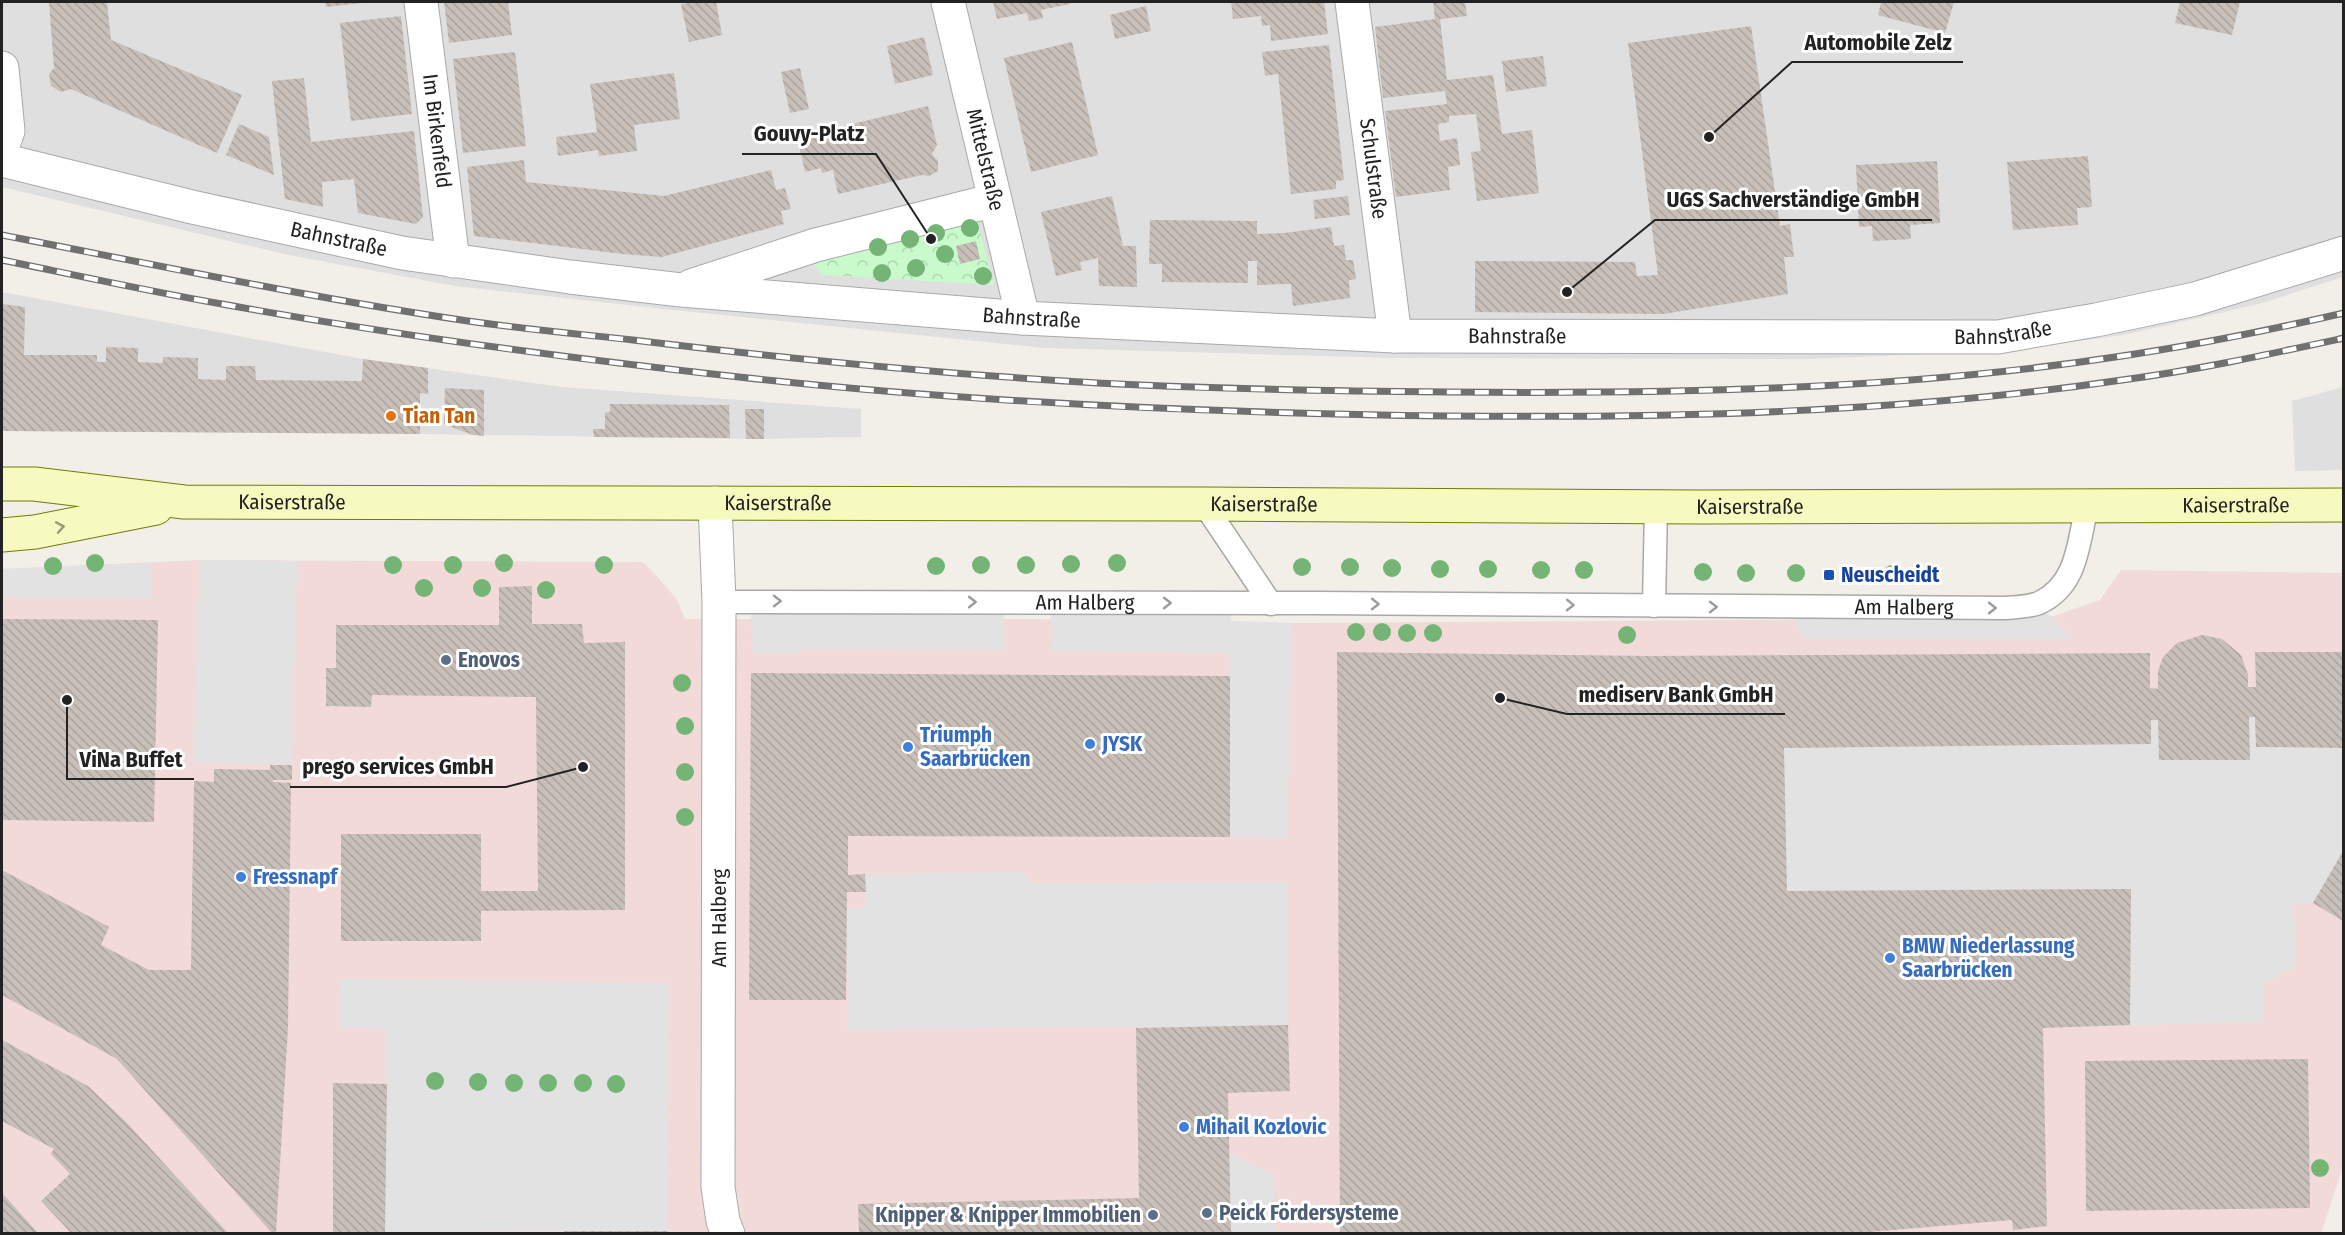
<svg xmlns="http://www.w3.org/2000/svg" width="2345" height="1235" font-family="'Fira Sans Condensed',sans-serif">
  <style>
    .residential { fill: #e0dfdf }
    .commercial { fill: #f2dad9 }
    .park { fill: url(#park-crowns) }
    .parking { fill: #e2e2e2 }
    .building { fill: url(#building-back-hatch) }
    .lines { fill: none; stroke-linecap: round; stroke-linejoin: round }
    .lane-casing { stroke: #a9a9a9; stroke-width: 25 }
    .street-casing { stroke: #a9a9a9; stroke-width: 35 }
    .secondary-casing { stroke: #707d05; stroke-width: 35 }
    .lane { stroke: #fff; stroke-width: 22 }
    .street { stroke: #fff; stroke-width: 33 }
    .secondary { stroke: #f7fabf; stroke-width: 33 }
    .rail-casing { stroke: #707070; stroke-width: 7 }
    .rail { stroke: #fff; stroke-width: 4.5; stroke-dasharray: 14; stroke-linecap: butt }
    .tree { fill: #74b475 }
    .oneway { stroke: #979978 }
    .oneway2 { stroke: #9c9c9c }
    .food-dot { fill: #e8710a; stroke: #fff; stroke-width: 2 }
    .transit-dot { fill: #1a4fb4; stroke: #fff; stroke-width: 2 }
    .service-dot { fill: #5c6f8a; stroke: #fff; stroke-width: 2 }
    .shop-dot { fill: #3f7fe0; stroke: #fff; stroke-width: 2 }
    .labels { text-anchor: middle; stroke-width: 6; stroke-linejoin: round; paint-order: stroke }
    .street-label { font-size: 21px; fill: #222; stroke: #fff }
    .food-label { font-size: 21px; font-weight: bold; fill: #c56008; stroke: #fff; text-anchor: start }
    .transit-label { font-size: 21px; font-weight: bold; fill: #164399; stroke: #fff; text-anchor: start }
    .service-label { font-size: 21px; font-weight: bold; fill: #4e5e75; stroke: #fff; text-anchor: start }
    .shop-label { font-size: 21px; font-weight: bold; fill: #366cbe; stroke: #fff; text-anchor: start }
    .leader { fill: none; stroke: #222; stroke-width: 2 }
    .callout-dot { fill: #222; stroke: #fff; stroke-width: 2 }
    .callout-label { font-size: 22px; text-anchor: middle; font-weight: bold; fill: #222; stroke: #fff; stroke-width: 6; stroke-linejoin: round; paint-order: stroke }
  </style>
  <defs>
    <pattern id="park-crowns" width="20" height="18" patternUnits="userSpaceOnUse" patternTransform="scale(1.5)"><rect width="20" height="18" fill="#c8facc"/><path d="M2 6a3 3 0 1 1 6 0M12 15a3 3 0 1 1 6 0" fill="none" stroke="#acd6af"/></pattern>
    <pattern id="building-back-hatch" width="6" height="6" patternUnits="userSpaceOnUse" patternTransform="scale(1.5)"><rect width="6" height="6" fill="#c7bfb8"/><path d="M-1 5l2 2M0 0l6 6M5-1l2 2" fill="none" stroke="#aba49e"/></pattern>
  </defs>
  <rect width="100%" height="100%" fill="#f2efe9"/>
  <path class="residential" d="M 2,2 L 2343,2 L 2343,277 L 2259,304 L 2124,335 L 2001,351 L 1809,359 L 1395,358 L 1045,348 L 673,310 L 455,286 L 289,255 L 2,187 Z
    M 2,292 L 363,359 L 562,387 L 861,409 L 861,437 L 755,439 L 420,434 L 2,431 Z
    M 2343,387 L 2343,470 L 2295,471 L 2292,401 Z"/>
  <path class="commercial" d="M 200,560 L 643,562 L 663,583 L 677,600 L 685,619 L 1027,619 L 1292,623 L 2048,618 L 2100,600 L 2121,570 L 2343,573 L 2343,1166 L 2321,1234 L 2,1233 L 2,569 Z"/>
  <path class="park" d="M 967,220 L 978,224 L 994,285 L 822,275 L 814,265 L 819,254 Z"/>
  <path class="parking" d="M 200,560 L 297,561 L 292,765 L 193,762 Z
    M 151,563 L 152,598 L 2,598 L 2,569 Z
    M 751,601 L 1004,602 L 1005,650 L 801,649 L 800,653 L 752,653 Z
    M 1051,602 L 1230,603 L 1231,621 L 1292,623 L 1287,838 L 1230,837 L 1230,653 L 1052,651 Z
    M 2037,604 L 2074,639 L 1803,639 L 1788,607 Z
    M 2249,717 L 2255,717 L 2256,747 L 2343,748 L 2343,851 L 2313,903 L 2294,904 L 2296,966 L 2263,984 L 2264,1022 L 2130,1025 L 2130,889 L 1787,891 L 1784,748 L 2151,744 L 2151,720 L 2158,720 L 2159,760 L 2250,760 Z
    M 1022,872 L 1032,883 L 1287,882 L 1288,1025 L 847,1030 L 847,908 L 865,907 L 865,874 Z
    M 340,979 L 669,983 L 668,1231 L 385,1232 L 386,1029 L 339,1028 Z
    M 1229,1153 L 1274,1175 L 1276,1233 L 1231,1233 Z"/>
  <path class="building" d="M 49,2 L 107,2 L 111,40 L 242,95 L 217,153 L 71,89 L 61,92 L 51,86 L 49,74 L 54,68 Z
    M 325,2 L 362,2 L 362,3 L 326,7 Z
    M 444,2 L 508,2 L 512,35 L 449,43 Z
    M 696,2 L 716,2 L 722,35 L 689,42 L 681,4 Z
    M 993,2 L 1070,2 L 1070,4 L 1041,10 L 1043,18 L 1029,21 L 1027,13 L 997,19 Z
    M 1231,2 L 1324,2 L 1328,34 L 1271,41 L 1270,25 L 1262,26 L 1261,16 L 1233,19 Z
    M 1433,2 L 1465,2 L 1467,16 L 1440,19 L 1447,80 L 1493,75 L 1502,134 L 1532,130 L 1539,193 L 1477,201 L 1471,152 L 1481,151 L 1476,114 L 1449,116 L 1449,122 L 1438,124 L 1440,141 L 1457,138 L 1460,165 L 1448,167 L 1450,190 L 1396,197 L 1385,111 L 1447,104 L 1445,91 L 1383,98 L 1375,27 L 1435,19 Z
    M 1881,2 L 1954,2 L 1945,33 L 1878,15 Z
    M 2180,2 L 2240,2 L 2232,35 L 2175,23 Z
    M 1146,6 L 1151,31 L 1115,39 L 1110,15 Z
    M 401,16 L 412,114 L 351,121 L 340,23 Z
    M 1751,26 L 1780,226 L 1790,224 L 1794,257 L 1784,257 L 1788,294 L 1663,314 L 1475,312 L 1475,261 L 1635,262 L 1637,276 L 1658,275 L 1628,43 Z
    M 924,37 L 933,75 L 895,84 L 887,46 Z
    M 1072,42 L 1098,155 L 1031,172 L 1004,58 Z
    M 1329,45 L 1344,180 L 1336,181 L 1336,189 L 1291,194 L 1278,74 L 1265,76 L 1262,52 Z
    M 515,52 L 526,146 L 463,153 L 453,59 Z
    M 1543,56 L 1547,86 L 1506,92 L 1502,61 Z
    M 800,68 L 809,109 L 790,113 L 781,72 Z
    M 674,73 L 680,119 L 634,125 L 637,151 L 599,156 L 598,150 L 558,156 L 556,137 L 597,132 L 590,84 Z
    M 304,78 L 311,142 L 414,131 L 423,217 L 416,224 L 358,213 L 354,179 L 322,182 L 323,207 L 285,199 L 272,81 Z
    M 928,106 L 937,145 L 932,154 L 938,161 L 938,171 L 929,176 L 922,175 L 838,194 L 833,170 L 822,173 L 821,168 L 805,172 L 797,137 Z
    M 239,124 L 269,137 L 274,175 L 226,155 Z
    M 2088,156 L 2092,207 L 2077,208 L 2078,225 L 2013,230 L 2007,162 Z
    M 524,160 L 526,182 L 664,196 L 771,170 L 776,190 L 785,188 L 791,209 L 781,211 L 784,224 L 662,257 L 623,254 L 474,236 L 467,167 Z
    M 1937,161 L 1940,223 L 1910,225 L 1911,239 L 1873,241 L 1872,226 L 1859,227 L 1856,165 Z
    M 1112,196 L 1123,246 L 1136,246 L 1137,287 L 1099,286 L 1098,258 L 1080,262 L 1082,270 L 1056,276 L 1041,212 Z
    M 1348,196 L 1350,215 L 1315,219 L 1313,200 Z
    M 1150,220 L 1257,221 L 1257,234 L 1284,233 L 1331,227 L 1334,246 L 1344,245 L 1346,260 L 1353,260 L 1356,279 L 1349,280 L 1350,298 L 1293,306 L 1291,284 L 1257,285 L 1257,261 L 1248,261 L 1248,283 L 1162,282 L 1162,264 L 1149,264 Z
    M 976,241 L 980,259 L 960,264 L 956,246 Z
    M 2,304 L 25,307 L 24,355 L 97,355 L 97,362 L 106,362 L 106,347 L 138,348 L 138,362 L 163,363 L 163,357 L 198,358 L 198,379 L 226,380 L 226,366 L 255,366 L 256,380 L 362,381 L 363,359 L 428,368 L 428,394 L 420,393 L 420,434 L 2,431 Z
    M 445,388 L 484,390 L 484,436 L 473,435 L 444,424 Z
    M 610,404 L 729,405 L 730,438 L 594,437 L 593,429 L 605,429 L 605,413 L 610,412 Z
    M 745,409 L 764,409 L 764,439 L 746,439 Z
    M 532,586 L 532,624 L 582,624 L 584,643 L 625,642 L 625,910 L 481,911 L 481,941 L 341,941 L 341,834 L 481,834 L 481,891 L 538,891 L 536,697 L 372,695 L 371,707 L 326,706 L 326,668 L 336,668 L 336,625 L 499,625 L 499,587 Z
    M 2,619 L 158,620 L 154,822 L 2,820 Z
    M 2202,635 L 2222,639 L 2241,655 L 2248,675 L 2248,687 L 2256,687 L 2255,652 L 2343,652 L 2343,748 L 2256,747 L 2255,717 L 2249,717 L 2250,760 L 2159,760 L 2158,720 L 2151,720 L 2151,744 L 1784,748 L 1787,891 L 2131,889 L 2130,1025 L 2043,1028 L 2047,1226 L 2013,1230 L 2012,1220 L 1857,1233 L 1340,1233 L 1337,652 L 1649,656 L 2150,653 L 2150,688 L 2158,689 L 2158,671 L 2163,657 L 2177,643 Z
    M 751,673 L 1230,676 L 1230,837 L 848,836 L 848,875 L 865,874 L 866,892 L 847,892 L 846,1000 L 749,1000 Z
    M 270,765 L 292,765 L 292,780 L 273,780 L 273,782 L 291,783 L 288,1027 L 276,1233 L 272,1233 L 117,1059 L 2,995 L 2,870 L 109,927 L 101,945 L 149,970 L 191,970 L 194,781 L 214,782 L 214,769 L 270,770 Z
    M 2343,851 L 2343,921 L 2313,903 Z
    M 1288,1025 L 1290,1091 L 1228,1093 L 1231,1233 L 859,1233 L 858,1204 L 1139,1198 L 1136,1028 Z
    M 2,1040 L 88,1086 L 127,1123 L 228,1233 L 71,1233 L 41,1201 L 70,1174 L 51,1154 L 54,1149 L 2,1121 Z
    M 2308,1059 L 2310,1208 L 2086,1211 L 2085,1061 Z
    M 333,1083 L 387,1084 L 385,1233 L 333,1233 Z
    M 2,1193 L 38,1233 L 2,1233 Z
    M 564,1231 L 668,1231 L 668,1233 L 564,1233 Z"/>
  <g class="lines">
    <defs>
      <g id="lane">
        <path d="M 1204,504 L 1271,604"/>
        <path id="s1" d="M 719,602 L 1317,603 L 2006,608 C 2016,607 2029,607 2039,603 C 2078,585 2078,543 2087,506"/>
        <path d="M 1654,606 L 1656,507"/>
      </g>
      <g id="street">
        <path id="s2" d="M 421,2 L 453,261"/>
        <path id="s3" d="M 948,2 L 1023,318"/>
        <path id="s4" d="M 1352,2 L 1395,336"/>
        <path d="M 2,68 L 8,131 L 2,148"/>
        <path id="s5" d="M 2,160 L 192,207 L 402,253 L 570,277 L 681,290 L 1023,318 L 1395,336 L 1998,337 L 2096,320 L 2195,299 L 2344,253"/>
        <path d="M 691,286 L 816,245 L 995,200"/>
        <path d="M 715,503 L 719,602 L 718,1187 L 723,1221 L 728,1234"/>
      </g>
      <g id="secondary">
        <path id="s6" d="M 2,484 L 34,484 L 184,502 L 1204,504 L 1699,507 L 2344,505"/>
        <path d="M 2,535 L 35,532 L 156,508"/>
      </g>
    </defs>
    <use href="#lane" class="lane-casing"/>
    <use href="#street" class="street-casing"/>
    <use href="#secondary" class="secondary-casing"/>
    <use href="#lane" class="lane"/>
    <use href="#street" class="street"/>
    <use href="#secondary" class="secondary"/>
    <defs>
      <path id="rail" d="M 2,235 C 156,265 312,298 468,321 C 523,329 578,334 633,340 C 782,358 931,373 1081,382 C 1203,389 1326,391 1448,392 C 1673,394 1900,390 2122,356 C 2197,345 2270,330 2344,313
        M 2,260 C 75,275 148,291 222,304 C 393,335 566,358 739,377 C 974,403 1211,413 1448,416 C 1673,418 1899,413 2122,380 C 2197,370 2270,354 2344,338"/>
    </defs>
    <use href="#rail" class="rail-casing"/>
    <use href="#rail" class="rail"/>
  </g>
  <g class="tree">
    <circle cx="970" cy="228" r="9"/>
    <circle cx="936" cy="233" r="9"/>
    <circle cx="910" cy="239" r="9"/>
    <circle cx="878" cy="247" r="9"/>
    <circle cx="945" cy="254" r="9"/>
    <circle cx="916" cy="268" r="9"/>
    <circle cx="882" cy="273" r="9"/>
    <circle cx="983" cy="276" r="9"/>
    <circle cx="95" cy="563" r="9"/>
    <circle cx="504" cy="563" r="9"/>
    <circle cx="1117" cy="563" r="9"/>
    <circle cx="1071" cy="564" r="9"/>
    <circle cx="393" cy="565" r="9"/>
    <circle cx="453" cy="565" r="9"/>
    <circle cx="604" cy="565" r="9"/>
    <circle cx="981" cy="565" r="9"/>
    <circle cx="1026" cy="565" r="9"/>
    <circle cx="53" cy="566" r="9"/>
    <circle cx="936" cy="566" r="9"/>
    <circle cx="1302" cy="567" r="9"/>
    <circle cx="1350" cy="567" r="9"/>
    <circle cx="1392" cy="568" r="9"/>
    <circle cx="1440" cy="569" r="9"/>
    <circle cx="1488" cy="569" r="9"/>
    <circle cx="1541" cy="570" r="9"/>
    <circle cx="1584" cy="570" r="9"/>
    <circle cx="1703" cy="572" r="9"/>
    <circle cx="1746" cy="573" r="9"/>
    <circle cx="1796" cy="573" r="9"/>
    <circle cx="1892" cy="574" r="9"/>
    <circle cx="424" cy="588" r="9"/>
    <circle cx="482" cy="588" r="9"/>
    <circle cx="546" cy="590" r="9"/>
    <circle cx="1356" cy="632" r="9"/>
    <circle cx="1382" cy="632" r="9"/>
    <circle cx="1407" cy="633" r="9"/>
    <circle cx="1433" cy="633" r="9"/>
    <circle cx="1627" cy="635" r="9"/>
    <circle cx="682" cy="683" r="9"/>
    <circle cx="685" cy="726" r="9"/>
    <circle cx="685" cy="772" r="9"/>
    <circle cx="685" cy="817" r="9"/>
    <circle cx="435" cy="1081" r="9"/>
    <circle cx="478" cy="1082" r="9"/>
    <circle cx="514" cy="1083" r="9"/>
    <circle cx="548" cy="1083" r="9"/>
    <circle cx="583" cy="1083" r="9"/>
    <circle cx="616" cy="1084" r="9"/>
    <circle cx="2320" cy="1168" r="9"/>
  </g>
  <defs><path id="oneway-chevron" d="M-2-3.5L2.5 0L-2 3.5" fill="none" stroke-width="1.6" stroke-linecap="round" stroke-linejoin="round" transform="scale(1.5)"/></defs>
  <use class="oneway" href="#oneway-chevron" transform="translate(60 527) rotate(-10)"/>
  <g class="oneway2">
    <use href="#oneway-chevron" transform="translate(777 601)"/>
    <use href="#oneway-chevron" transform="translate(972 602)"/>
    <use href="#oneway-chevron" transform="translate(1167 603)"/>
    <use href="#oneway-chevron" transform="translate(1375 604) rotate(1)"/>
    <use href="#oneway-chevron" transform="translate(1570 605) rotate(1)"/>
    <use href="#oneway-chevron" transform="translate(1713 607)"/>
    <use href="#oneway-chevron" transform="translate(1992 608)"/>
  </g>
  <circle class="food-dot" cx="391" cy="416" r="6"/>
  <rect class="transit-dot" x="1823" y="569" width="12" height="12" rx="3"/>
  <g class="service-dot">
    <circle cx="446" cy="660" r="6"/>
    <circle cx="1207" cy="1213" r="6"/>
    <circle cx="1153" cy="1215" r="6"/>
  </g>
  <g class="shop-dot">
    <circle cx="1090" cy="744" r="6"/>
    <circle cx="908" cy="747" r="6"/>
    <circle cx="241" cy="877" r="6"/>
    <circle cx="1890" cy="958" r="6"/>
    <circle cx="1184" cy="1127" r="6"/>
  </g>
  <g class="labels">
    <g class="street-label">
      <text dy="7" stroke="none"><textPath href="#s2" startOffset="130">Im Birkenfeld</textPath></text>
      <text dy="7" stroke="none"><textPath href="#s3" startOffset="162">Mittelstraße</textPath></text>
      <text dy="7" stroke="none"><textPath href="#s4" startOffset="168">Schulstraße</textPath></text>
      <text dy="7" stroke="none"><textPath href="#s5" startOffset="346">Bahnstraße</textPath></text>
      <text dy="7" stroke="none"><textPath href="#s5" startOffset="1044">Bahnstraße</textPath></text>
      <text dy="7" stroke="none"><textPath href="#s5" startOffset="2016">Bahnstraße</textPath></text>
      <text dy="7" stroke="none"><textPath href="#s5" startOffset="1530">Bahnstraße</textPath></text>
      <text dy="7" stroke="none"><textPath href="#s6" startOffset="291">Kaiserstraße</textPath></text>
      <text dy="7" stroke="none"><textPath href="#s6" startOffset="777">Kaiserstraße</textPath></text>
      <text dy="7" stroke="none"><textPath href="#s6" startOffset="1263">Kaiserstraße</textPath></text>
      <text dy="7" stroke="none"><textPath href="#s6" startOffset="2235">Kaiserstraße</textPath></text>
      <text dy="7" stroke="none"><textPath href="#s6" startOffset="1749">Kaiserstraße</textPath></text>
      <text dy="7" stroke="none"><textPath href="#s1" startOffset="366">Am Halberg</textPath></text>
      <text dy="7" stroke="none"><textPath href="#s1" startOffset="1185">Am Halberg</textPath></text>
      <text transform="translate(719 918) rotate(-90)" y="7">Am Halberg</text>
    </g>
    <g class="food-label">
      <text x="403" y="423">Tian Tan</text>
    </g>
    <g class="transit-label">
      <text x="1841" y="582">Neuscheidt</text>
    </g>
    <g class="service-label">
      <text x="458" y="667">Enovos</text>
      <text x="1219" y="1220">Peick Fördersysteme</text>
      <text x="1141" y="1222" text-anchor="end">Knipper &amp; Knipper Immobilien</text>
    </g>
    <g class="shop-label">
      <text x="920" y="742">Triumph<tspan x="920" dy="24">Saarbrücken</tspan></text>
      <text x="1102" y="751">JYSK</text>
      <text x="253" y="884">Fressnapf</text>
      <text x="1902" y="953">BMW Niederlassung<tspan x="1902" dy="24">Saarbrücken</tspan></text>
      <text x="1196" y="1134">Mihail Kozlovic</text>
    </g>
  </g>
  <path class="leader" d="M1709 137L1792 62H1963M931 239L876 154H742M1567 292L1655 220H1932M1500 698L1567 714H1785M67 700L67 779H194M583 767L506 787H290"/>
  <g class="callout-dot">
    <circle cx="1709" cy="137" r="6"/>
    <circle cx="931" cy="239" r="6"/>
    <circle cx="1567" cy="292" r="6"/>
    <circle cx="1500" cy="698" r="6"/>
    <circle cx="67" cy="700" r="6"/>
    <circle cx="583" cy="767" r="6"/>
  </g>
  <g class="callout-label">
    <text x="1878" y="50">Automobile Zelz</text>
    <text x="809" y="141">Gouvy-Platz</text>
    <text x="1793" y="207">UGS Sachverständige GmbH</text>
    <text x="1676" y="702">mediserv Bank GmbH</text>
    <text x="131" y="767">ViNa Buffet</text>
    <text x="398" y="774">prego services GmbH</text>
  </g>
  <rect width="2345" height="1235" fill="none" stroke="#222222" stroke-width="6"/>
</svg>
